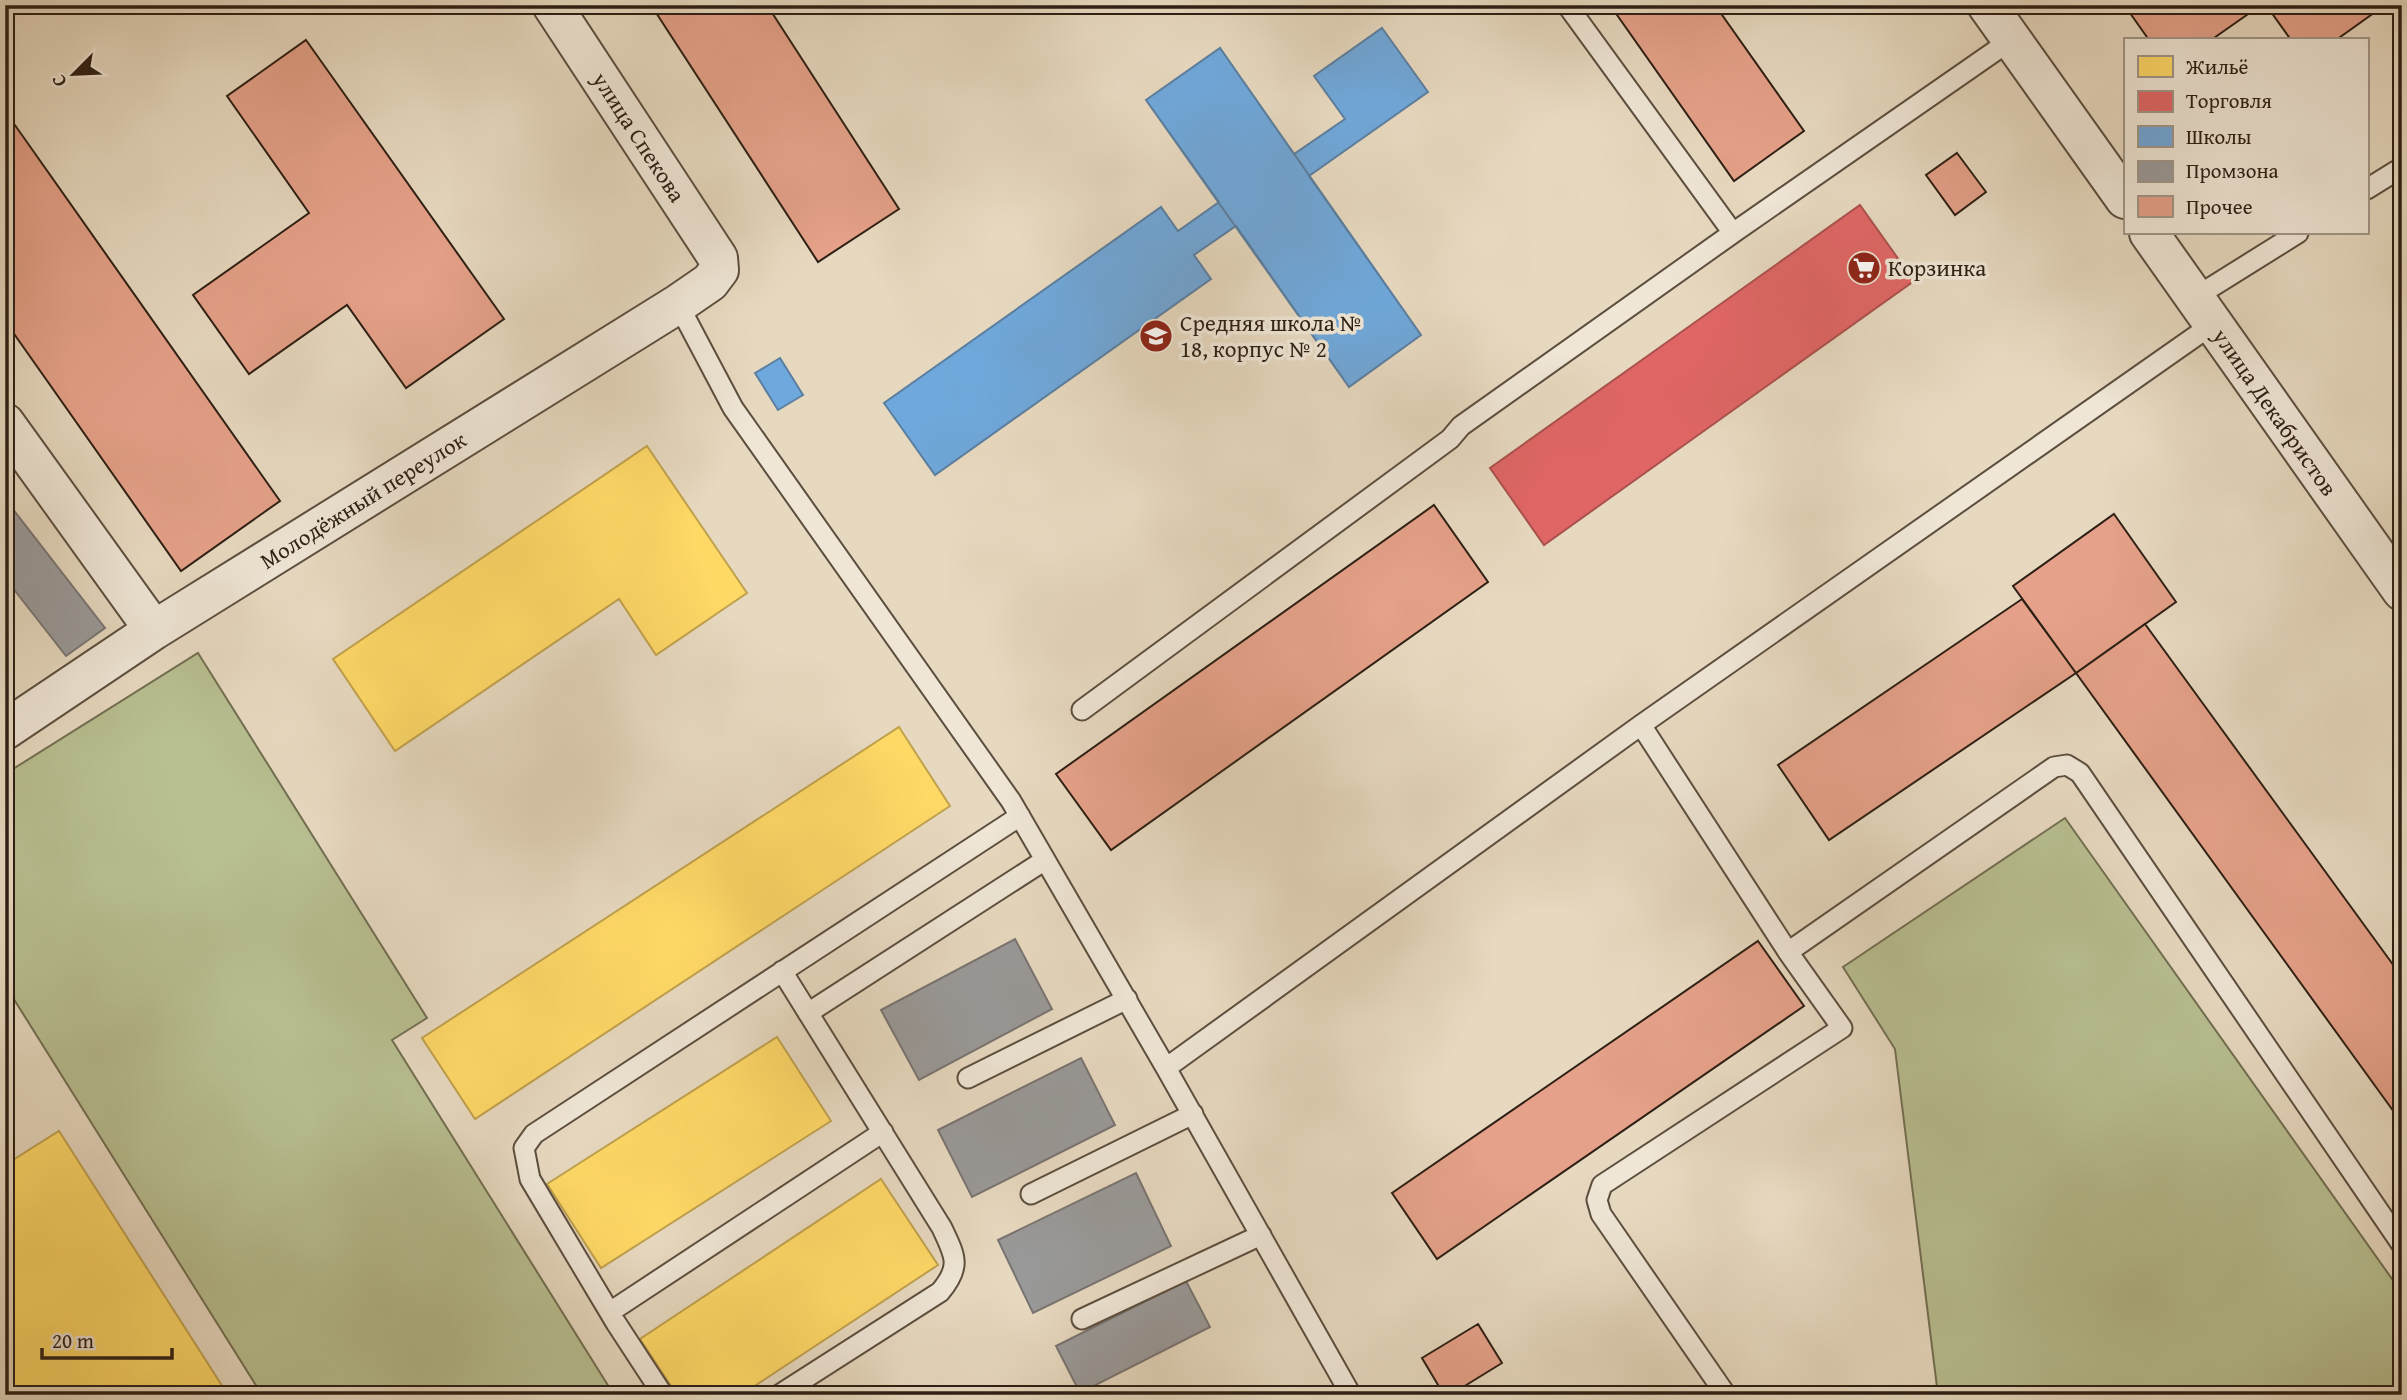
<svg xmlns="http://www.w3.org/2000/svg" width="2407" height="1400" font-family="'Gentium Book Plus',serif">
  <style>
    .green { fill: #b8bf91; stroke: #726f52; stroke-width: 2 }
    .homes { fill: #ffd966; stroke: #c0a14d; stroke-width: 2 }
    .shops { fill: #e06666; stroke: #aa514d; stroke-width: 2 }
    .schools { fill: #6fa8dc; stroke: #5b7fa0; stroke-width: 2 }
    .industry { fill: #999; stroke: #797471; stroke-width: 2 }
    .building { fill: #e5a189; stroke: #2d1f14; stroke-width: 2 }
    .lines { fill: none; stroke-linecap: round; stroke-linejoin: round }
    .service-casing { stroke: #5c4e3f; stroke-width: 23 }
    .minor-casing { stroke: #5c4e3f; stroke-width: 42 }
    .service { stroke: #efe6d6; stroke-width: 19 }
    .minor { stroke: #efe6d6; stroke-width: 38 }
    .labels { text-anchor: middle; stroke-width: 7; stroke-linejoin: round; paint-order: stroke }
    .street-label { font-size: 23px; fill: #2d1f14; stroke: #efe6d6 }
    .poi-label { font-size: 23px; fill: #2d1f14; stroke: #efe6d6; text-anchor: start }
  </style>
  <rect width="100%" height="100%" fill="#e7d9c0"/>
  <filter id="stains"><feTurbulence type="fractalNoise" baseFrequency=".00286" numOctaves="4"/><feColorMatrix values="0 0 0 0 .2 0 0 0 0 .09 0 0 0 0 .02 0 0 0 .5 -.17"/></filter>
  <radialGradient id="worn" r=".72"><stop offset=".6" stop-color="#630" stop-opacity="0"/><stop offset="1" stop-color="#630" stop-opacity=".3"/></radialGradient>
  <path class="green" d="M 198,653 L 427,1018 L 392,1040 L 614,1395 L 262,1395 L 5,985 L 5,774 Z
    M 2065,818 L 2402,1293 L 2402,1395 L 1938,1395 L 1895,1049 L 1843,967 Z"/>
  <path class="homes" d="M 647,446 L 747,593 L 656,655 L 619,599 L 395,751 L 333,659 Z
    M 899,727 L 950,806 L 475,1119 L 422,1038 Z
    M 777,1037 L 831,1121 L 601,1268 L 547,1184 Z
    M 59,1131 L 228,1395 L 6,1395 L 5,1165 Z
    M 881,1179 L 938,1265 L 741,1395 L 677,1395 L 640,1339 Z"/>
  <path class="shops" d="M 1860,205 L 1914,281 L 1544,545 L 1490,468 Z"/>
  <path class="schools" d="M 1382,28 L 1428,92 L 1309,176 L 1421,335 L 1349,387 L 1236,226 L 1194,255 L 1211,279 L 935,475 L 884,403 L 1161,207 L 1178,231 L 1219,202 L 1146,100 L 1220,48 L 1294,154 L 1345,119 L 1314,76 Z
    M 1220,48 L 1421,335 L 1349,387 L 1146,100 Z
    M 780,358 L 803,395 L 778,410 L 755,373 Z"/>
  <path class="industry" d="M 5,499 L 105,628 L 66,656 L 5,578 Z
    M 1015,939 L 1052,1009 L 919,1080 L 881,1010 Z
    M 1081,1058 L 1115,1125 L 972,1197 L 938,1130 Z
    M 1136,1173 L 1171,1246 L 1033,1313 L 998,1240 Z
    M 1186,1281 L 1210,1327 L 1080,1393 L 1056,1346 Z"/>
  <path class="building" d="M 651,5 L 767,5 L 899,209 L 818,262 Z
    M 1610,5 L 1715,5 L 1804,131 L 1734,181 Z
    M 2141,5 L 2261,5 L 2211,40 L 2149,40 L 2130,13 Z
    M 2266,5 L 2385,5 L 2336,40 L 2291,40 Z
    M 306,40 L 504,319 L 406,388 L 347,305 L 249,374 L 193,295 L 309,213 L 227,96 Z
    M 5,111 L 280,501 L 181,571 L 5,321 Z
    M 1957,153 L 1986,192 L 1955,215 L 1926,175 Z
    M 1434,505 L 1488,582 L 1111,850 L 1056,774 Z
    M 2114,514 L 2176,602 L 2076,673 L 2013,586 Z
    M 2022,599 L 2076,673 L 1829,840 L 1778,765 Z
    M 2145,624 L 2402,977 L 2402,1123 L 2076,673 Z
    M 1758,941 L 1804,1006 L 1437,1259 L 1392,1193 Z
    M 1478,1324 L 1502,1363 L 1450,1395 L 1444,1395 L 1422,1358 Z"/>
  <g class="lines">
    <defs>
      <path id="service" d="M 1567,5 L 1733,233 L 2011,40
        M 2367,189 L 2396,171 L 2402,170
        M 2194,298 L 2298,233
        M 678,304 L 733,408 L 1011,801 L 1166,1068 L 1351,1395
        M 1082,710 L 1450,439 L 1461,426 L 1733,233
        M 1641,725 L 1788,952 L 1842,1028 L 1602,1185 L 1597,1200 L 1601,1214 L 1726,1395
        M 1788,952 L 2054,767 L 2067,765 L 2080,773 L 2402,1245
        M 808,1013 L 1045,860
        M 1166,1068 L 1641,725 L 2213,324
        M 968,1078 L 1127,999
        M 1031,1194 L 1193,1114
        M 610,1312 L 883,1132
        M 1082,1319 L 1261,1235
        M 663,1395 L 616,1323 L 530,1179 L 524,1148 L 534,1134 L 1020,816
        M 779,1395 L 940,1292 C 962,1266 955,1256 942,1228 L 782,971"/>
      <path id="minor" d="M 1987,5 L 2125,199
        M 2149,233 L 2402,591
        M 5,423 L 154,630
        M 5,730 L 154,630 L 678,304 L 710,282 L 719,270 L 718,258 L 552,5"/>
    </defs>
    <use href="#service" class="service-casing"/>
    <use href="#minor" class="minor-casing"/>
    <use href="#service" class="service"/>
    <use href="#minor" class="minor"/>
  </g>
  <defs>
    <symbol id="supermarket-disc" viewBox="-11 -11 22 22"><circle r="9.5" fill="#8f2418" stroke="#efe6d6"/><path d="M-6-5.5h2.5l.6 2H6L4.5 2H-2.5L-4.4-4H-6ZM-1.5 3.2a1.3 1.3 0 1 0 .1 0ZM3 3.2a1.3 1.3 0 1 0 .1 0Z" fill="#fff"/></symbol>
    <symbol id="school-disc" viewBox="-11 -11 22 22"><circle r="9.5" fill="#8f2418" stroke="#efe6d6"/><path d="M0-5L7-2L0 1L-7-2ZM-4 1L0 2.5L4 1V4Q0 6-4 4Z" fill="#fff"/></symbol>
  </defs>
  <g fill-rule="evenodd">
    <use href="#supermarket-disc" x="1845" y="249" width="38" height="38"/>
    <use href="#school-disc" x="1137" y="317" width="38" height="38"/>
  </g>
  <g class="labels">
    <g class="street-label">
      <text transform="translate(639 137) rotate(57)" y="8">улица Спекова</text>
      <text transform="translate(2275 412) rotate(55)" y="8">улица Декабристов</text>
      <text transform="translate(363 500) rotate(-32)" y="8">Молодёжный переулок</text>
    </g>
    <g class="poi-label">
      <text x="1888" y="276">Корзинка</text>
      <text x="1180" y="331">Средняя школа №<tspan x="1180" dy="26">18, корпус № 2</tspan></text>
    </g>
  </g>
  <rect width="2407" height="1400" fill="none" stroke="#e7d9c0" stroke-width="28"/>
  <rect x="7" y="7" width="2393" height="1386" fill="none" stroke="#2d1f14" stroke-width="3.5"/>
  <rect x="14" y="14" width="2379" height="1372" fill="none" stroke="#2d1f14" stroke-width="2"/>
  <rect x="2124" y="38" width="245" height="196" fill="#efe6d6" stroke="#a19688" stroke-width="2"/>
  <rect x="2138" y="56" width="35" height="21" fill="#ffd966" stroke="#a19688" stroke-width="2"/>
  <text x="2186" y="74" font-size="21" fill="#2d1f14">Жильё</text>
  <rect x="2138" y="91" width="35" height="21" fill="#e06666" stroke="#a19688" stroke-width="2"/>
  <text x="2186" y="108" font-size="21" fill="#2d1f14">Торговля</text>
  <rect x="2138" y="126" width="35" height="21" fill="#6fa8dc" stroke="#a19688" stroke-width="2"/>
  <text x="2186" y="144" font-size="21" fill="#2d1f14">Школы</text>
  <rect x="2138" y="161" width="35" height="21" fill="#999999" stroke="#a19688" stroke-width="2"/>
  <text x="2186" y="178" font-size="21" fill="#2d1f14">Промзона</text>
  <rect x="2138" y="196" width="35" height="21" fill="#e5a189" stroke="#a19688" stroke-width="2"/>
  <text x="2186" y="214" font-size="21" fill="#2d1f14">Прочее</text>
  <g transform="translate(74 74) rotate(246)" stroke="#efe6d6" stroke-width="5" paint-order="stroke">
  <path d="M0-5L12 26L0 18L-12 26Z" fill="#2d1f14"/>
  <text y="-10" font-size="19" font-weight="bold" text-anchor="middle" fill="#2d1f14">С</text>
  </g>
  <path d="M42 1348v10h130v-10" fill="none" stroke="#2d1f14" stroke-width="3.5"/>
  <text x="52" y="1348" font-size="21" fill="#2d1f14" stroke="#efe6d6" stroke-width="5" paint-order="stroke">20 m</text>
  <rect width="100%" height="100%" filter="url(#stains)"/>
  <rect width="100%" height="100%" fill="url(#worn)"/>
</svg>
